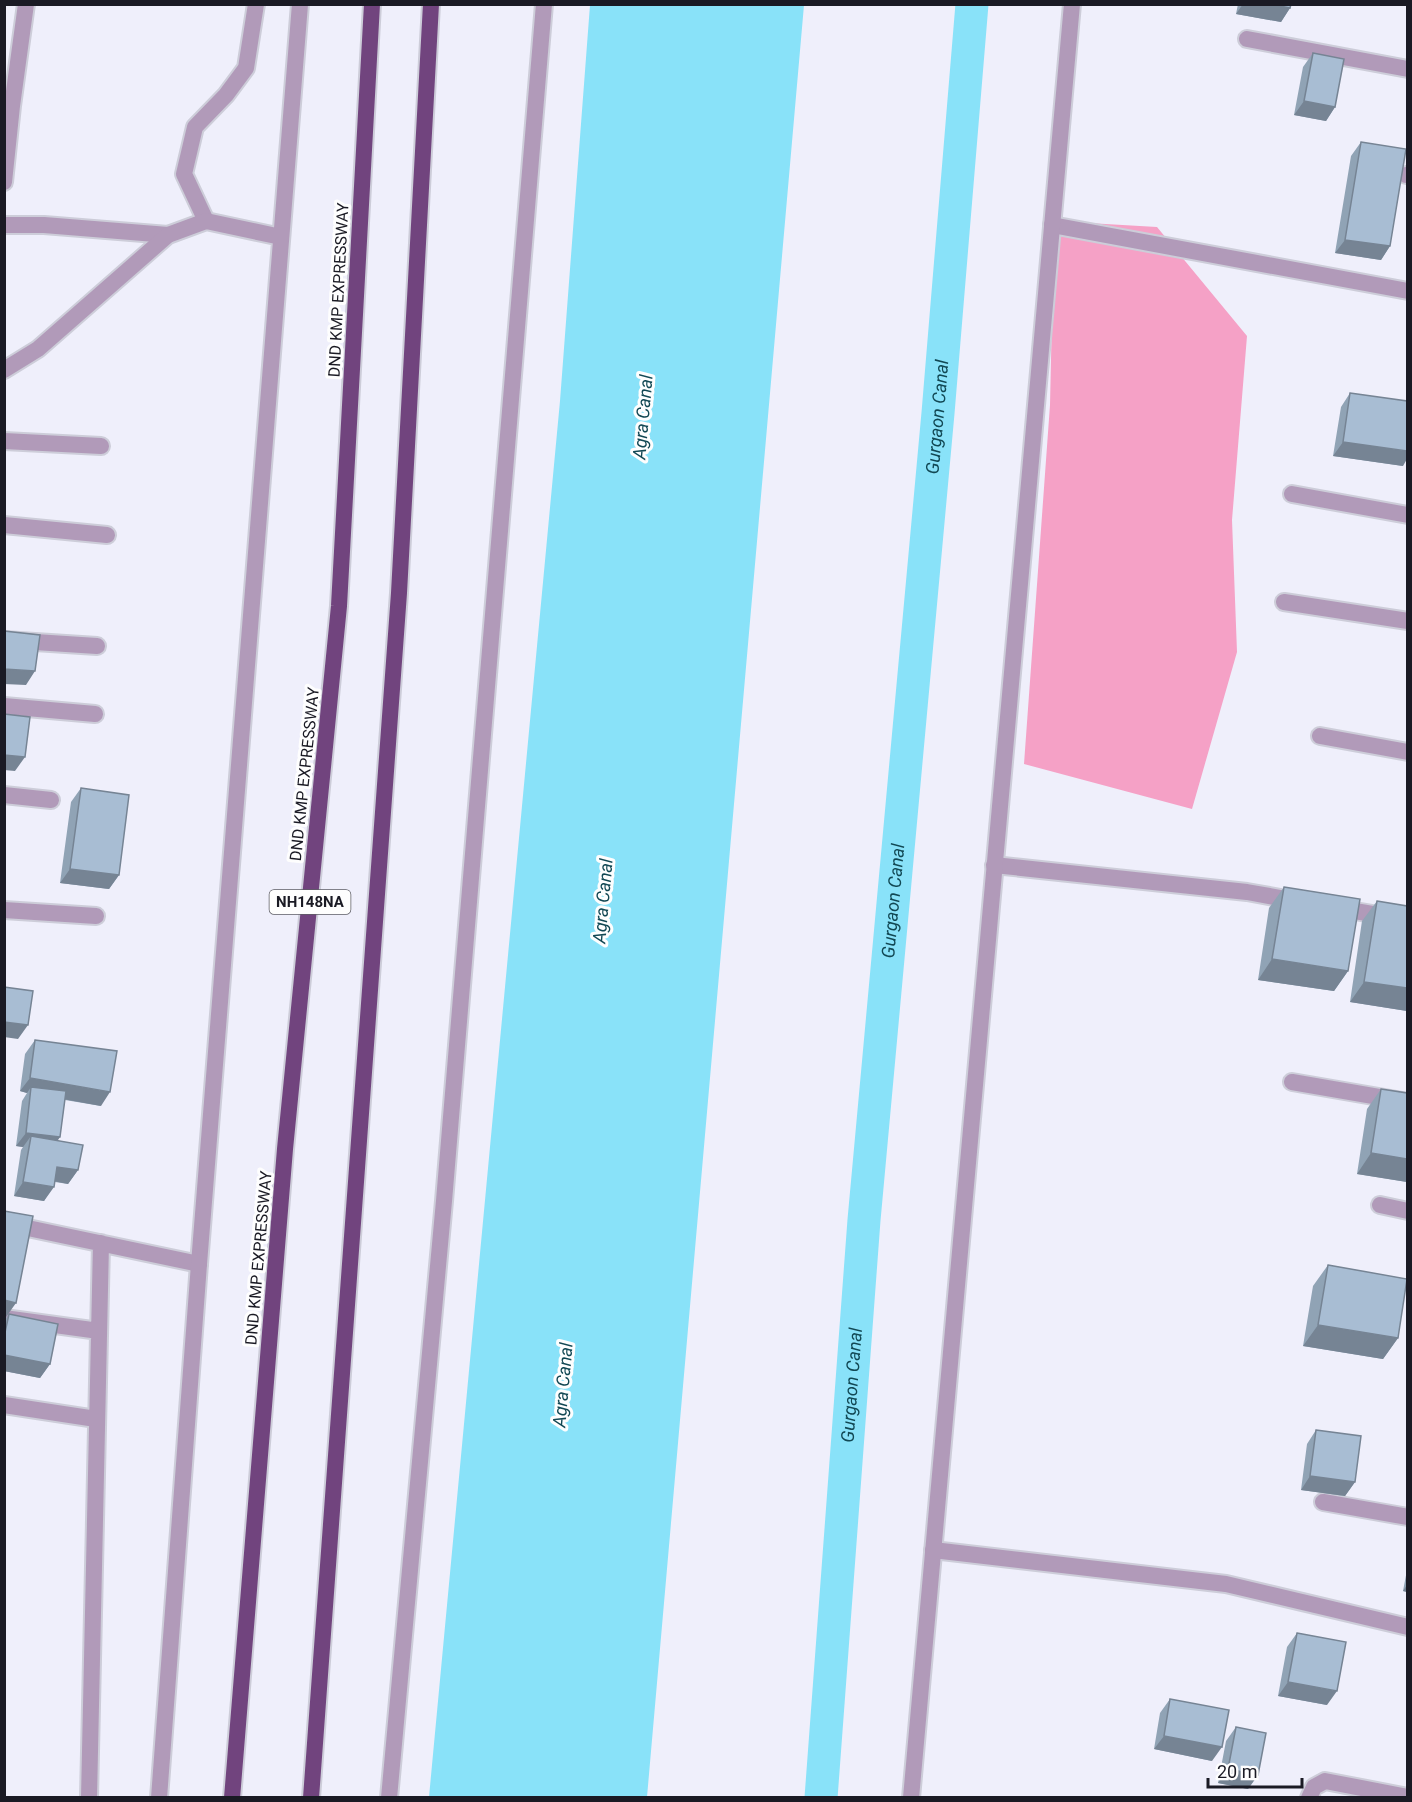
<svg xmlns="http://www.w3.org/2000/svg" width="1412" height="1802" font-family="Roboto,sans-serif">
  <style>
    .green { fill: #f5a1c6 }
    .water { fill: #89e2f9 }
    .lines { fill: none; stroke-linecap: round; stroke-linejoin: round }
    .canal { stroke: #89e2f9; stroke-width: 33 }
    .minor-casing { stroke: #cdcdd9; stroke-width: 20 }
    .tertiary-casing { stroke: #cdcdd9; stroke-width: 20 }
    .trunk-casing { stroke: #cdcdd9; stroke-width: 20 }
    .minor { stroke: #b19ab9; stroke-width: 16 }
    .tertiary { stroke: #b19ab9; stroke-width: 16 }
    .trunk { stroke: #71447e; stroke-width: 16 }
    .wall { fill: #90a3b5 }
    .shaded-wall { fill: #768494 }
    .building { fill: #a8bdd3; stroke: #768494; stroke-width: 1.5 }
    .labels { text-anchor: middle; stroke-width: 6; stroke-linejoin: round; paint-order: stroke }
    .shield { fill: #fefefe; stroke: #5e5e65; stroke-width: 1.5 }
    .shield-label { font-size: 15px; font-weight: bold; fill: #1a1a24 }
    .street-label { font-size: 16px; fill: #1a1a24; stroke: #fefefe }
    .water-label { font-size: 18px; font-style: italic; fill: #124854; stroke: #fefefe }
  </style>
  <rect width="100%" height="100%" fill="#efeffb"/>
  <path class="green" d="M 1054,221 L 1157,227 L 1247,336 L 1232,520 L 1237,652 L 1192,809 L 1024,764 L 1050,405 Z"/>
  <path class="water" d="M 590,5 L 804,5 L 647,1797 L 429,1797 L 560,401 Z"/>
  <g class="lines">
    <path class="canal" id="s1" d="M 821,1798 L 864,1220 L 938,413 L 972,4"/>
    <defs>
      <path id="minor" d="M 1247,39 L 1408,69
        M 1406,175 L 1408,175
        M 4,182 L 12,106 L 26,4
        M 206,221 L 184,174 L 195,127 L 226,95 L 246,68 L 256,4
        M 4,225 L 44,225 L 168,235
        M 1052,225 L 1408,291
        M 4,441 L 101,446
        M 1292,494 L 1408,515
        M 4,525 L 107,535
        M 1284,602 L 1408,621
        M 4,640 L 97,646
        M 4,706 L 95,714
        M 1320,736 L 1408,752
        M 4,795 L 51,800
        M 994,865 L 1247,892 L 1297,901
        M 1337,908 L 1408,920
        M 4,910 L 96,916
        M 1292,1082 L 1408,1102
        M 1380,1205 L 1408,1211
        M 4,1223 L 199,1264
        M 4,1318 L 99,1331
        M 4,1405 L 96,1419
        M 1323,1502 L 1408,1517
        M 933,1550 L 1226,1584 L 1408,1627
        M 89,1798 L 101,1243
        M 1309,1798 L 1314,1787 L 1325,1781 L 1408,1797"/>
      <path id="tertiary" d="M 4,370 L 38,349 L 168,235 L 206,221 L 281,237
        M 159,1798 L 199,1264 L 300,4
        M 389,1798 L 444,1201 L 544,4
        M 911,1798 L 1072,4"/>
      <path id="trunk" d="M 232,1798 L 285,1149 L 339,606 L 372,4
        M 311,1798 L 399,593 L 431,4"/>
    </defs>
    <use href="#minor" class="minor-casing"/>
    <use href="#tertiary" class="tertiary-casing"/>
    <use href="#trunk" class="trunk-casing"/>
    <use href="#minor" class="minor"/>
    <use href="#tertiary" class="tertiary"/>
    <use href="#trunk" class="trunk"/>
  </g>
  <path class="wall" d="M 1238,4 L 1291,4 L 1290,8 L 1281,22 L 1236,14 Z
    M 1313,53 L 1335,107 L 1326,121 L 1294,115 L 1303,67 Z
    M 1361,142 L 1390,246 L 1381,260 L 1335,253 L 1351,156 Z
    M 1350,393 L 1403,466 L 1333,456 L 1341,407 Z
    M 81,788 L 119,875 L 109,889 L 60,883 L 71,802 Z
    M 1284,887 L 1348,971 L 1334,991 L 1258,980 L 1269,908 Z
    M 1377,901 L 1407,906 L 1407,1011 L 1350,1002 L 1362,921 Z
    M 35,1040 L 101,1106 L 65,1100 L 60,1137 L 57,1141 L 78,1170 L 68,1184 L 55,1182 L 44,1201 L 14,1196 L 21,1150 L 23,1147 L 16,1146 L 22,1101 L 27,1093 L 20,1091 L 25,1054 Z
    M 1381,1089 L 1407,1093 L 1407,1182 L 1357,1174 L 1367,1109 Z
    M 1328,1265 L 1398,1338 L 1383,1359 L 1303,1346 L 1313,1286 Z
    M 9,1314 L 50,1364 L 40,1378 L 4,1371 L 4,1321 Z
    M 1316,1430 L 1355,1482 L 1345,1496 L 1301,1490 L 1307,1444 Z
    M 1407,1570 L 1407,1592 L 1403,1591 Z
    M 1297,1633 L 1327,1705 L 1278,1696 L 1287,1647 Z
    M 1170,1699 L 1212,1761 L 1154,1749 L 1160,1713 Z
    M 1236,1727 L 1258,1775 L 1248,1789 L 1218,1783 L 1226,1741 Z"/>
  <path class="shaded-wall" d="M 1243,4 L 1270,4 L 1290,8 L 1281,22 L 1236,14 Z
    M 1304,101 L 1335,107 L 1326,121 L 1294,115 Z
    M 1345,240 L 1390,246 L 1381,260 L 1335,253 Z
    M 1343,442 L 1407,451 L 1407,459 L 1403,466 L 1333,456 Z
    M 4,669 L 35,671 L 26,685 L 4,684 Z
    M 4,755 L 25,757 L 15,771 L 4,770 Z
    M 70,869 L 119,875 L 109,889 L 60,883 Z
    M 1272,959 L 1348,971 L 1334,991 L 1258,980 Z
    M 1364,982 L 1407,988 L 1407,1011 L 1350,1002 Z
    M 4,1022 L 28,1025 L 18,1039 L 4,1037 Z
    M 30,1078 L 110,1092 L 101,1106 L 30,1093 L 31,1087 L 27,1093 L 20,1091 Z
    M 26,1133 L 60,1137 L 50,1151 L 31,1136 L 23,1147 L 16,1146 Z
    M 1371,1153 L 1407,1159 L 1407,1182 L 1357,1174 Z
    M 57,1167 L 78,1170 L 68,1184 L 48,1180 Z
    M 23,1182 L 54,1187 L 44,1201 L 14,1196 Z
    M 4,1300 L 16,1303 L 6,1317 L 4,1316 Z
    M 1318,1325 L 1398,1338 L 1383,1359 L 1303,1346 Z
    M 4,1355 L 50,1364 L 40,1378 L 4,1371 Z
    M 1310,1476 L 1355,1482 L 1345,1496 L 1301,1490 Z
    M 1407,1585 L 1407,1592 L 1403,1591 Z
    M 1288,1682 L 1337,1691 L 1327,1705 L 1278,1696 Z
    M 1164,1736 L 1222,1747 L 1212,1761 L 1154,1749 Z
    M 1228,1769 L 1258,1775 L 1248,1789 L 1218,1783 Z"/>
  <path class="building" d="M 1270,4 L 1291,4 L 1290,8 Z
    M 1313,53 L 1344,59 L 1335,107 L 1304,101 Z
    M 1361,142 L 1406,149 L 1390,246 L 1345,240 Z
    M 1350,393 L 1407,401 L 1407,451 L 1343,442 Z
    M 4,631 L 40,635 L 35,671 L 4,669 Z
    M 4,714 L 30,717 L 25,757 L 4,755 Z
    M 81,788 L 129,795 L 119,875 L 70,869 Z
    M 1284,887 L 1360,899 L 1348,971 L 1272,959 Z
    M 1377,901 L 1407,906 L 1407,988 L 1364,982 Z
    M 4,987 L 33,991 L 28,1025 L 4,1022 Z
    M 35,1040 L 117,1051 L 110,1092 L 30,1078 Z
    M 31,1087 L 66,1091 L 60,1137 L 26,1133 Z
    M 1381,1089 L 1407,1093 L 1407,1159 L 1371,1153 Z
    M 31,1136 L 83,1145 L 78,1170 L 57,1167 L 54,1187 L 23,1182 Z
    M 4,1211 L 33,1216 L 16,1303 L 4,1300 Z
    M 1328,1265 L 1407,1279 L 1398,1338 L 1318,1325 Z
    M 9,1314 L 58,1324 L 50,1364 L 4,1355 L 4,1337 Z
    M 1316,1430 L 1361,1436 L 1355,1482 L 1310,1476 Z
    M 1297,1633 L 1346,1642 L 1337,1691 L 1288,1682 Z
    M 1170,1699 L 1229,1710 L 1222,1747 L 1164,1736 Z
    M 1236,1727 L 1266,1733 L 1258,1775 L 1228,1769 Z"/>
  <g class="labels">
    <rect class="shield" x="269.5" y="890" width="81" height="24" rx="4.5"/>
    <g class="shield-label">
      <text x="310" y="907">NH148NA</text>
    </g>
    <g class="street-label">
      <text transform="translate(338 290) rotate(-87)" y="6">DND KMP EXPRESSWAY</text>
      <text transform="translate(304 774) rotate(-84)" y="6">DND KMP EXPRESSWAY</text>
      <text transform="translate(258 1258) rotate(-85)" y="6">DND KMP EXPRESSWAY</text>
    </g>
    <g class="water-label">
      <text transform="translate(643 417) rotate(-85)" y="6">Agra Canal</text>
      <text dy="6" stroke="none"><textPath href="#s1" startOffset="1386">Gurgaon Canal</textPath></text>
      <text transform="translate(603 901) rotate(-85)" y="6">Agra Canal</text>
      <text dy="6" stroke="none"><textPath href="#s1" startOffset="900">Gurgaon Canal</textPath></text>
      <text transform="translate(563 1385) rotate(-85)" y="6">Agra Canal</text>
      <text dy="6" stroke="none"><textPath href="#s1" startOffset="414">Gurgaon Canal</textPath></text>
    </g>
  </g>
  <rect width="1412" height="1802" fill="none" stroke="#1a1a24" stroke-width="12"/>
  <path d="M1208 1778v9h94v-9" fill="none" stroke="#1a1a24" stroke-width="3"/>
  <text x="1217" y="1778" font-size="18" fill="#1a1a24" stroke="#fefefe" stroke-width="4.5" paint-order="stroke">20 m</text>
</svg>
